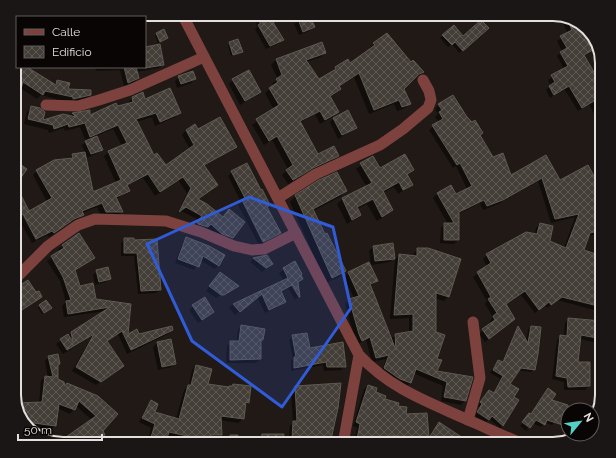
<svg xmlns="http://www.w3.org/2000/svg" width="616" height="458" font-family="Raleway,sans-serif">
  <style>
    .shadow { fill: #0007; fill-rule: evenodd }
    .building { fill: url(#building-cross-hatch); stroke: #5e5951 }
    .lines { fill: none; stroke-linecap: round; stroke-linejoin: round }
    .minor { stroke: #7d413e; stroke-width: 11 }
    .tertiary { stroke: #7d413e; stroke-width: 11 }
    .marked { fill: #315cd8; fill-opacity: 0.2; stroke: #315cd8; stroke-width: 3; stroke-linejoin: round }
    .rim { fill: none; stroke: #e4dfdc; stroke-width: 2 }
  </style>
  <defs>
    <pattern id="building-cross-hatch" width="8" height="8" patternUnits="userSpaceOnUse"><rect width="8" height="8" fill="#433e37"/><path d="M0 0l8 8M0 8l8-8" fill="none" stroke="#5e5953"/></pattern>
  </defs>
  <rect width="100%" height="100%" fill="#201915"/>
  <path class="shadow" d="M 71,14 L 99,14 L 99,15 L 98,17 L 63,17 Z
    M 130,14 L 151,14 L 145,19 L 145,17 L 125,17 Z
    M 255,14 L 272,14 L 274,24 L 282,40 L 279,43 L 266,49 L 255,29 L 257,27 Z
    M 344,14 L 363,14 L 346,19 Z
    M 308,15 L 313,27 L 309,31 L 299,35 L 294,24 Z
    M 560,16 L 583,24 L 596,50 L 584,56 L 602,97 L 602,125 L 597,120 L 589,104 L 578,111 L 565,90 L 555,95 L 548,80 L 564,69 L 557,56 L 562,51 L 557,41 L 568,34 Z
    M 454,26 L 463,37 L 485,31 L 459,53 L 452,44 L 448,47 L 440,38 Z
    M 156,34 L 167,38 L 158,43 L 155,35 Z
    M 238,40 L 242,51 L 231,56 L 228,45 Z
    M 374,44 L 411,63 L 422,72 L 403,89 L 409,104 L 405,108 L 397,111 L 394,104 L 369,114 L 354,77 L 338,87 L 339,89 L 329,97 L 337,112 L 333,117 L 320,124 L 315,114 L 299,123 L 318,156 L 338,156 L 333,160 L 307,172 L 288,184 L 282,175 L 288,169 L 272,140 L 264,145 L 252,125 L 274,110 L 265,93 L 273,86 L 272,84 L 278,79 L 271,65 L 277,59 L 325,53 L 321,57 L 306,62 L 318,81 L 336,68 L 350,64 L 370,50 L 369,48 Z
    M 145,48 L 163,65 L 159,68 L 136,72 L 138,78 L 134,82 L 124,86 L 120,70 L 96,71 L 95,67 L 145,67 Z
    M 15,58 L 17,59 L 17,67 L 21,67 L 54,85 L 58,81 L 67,90 L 90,95 L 85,100 L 57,103 L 56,99 L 41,95 L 37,99 L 20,88 L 14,92 ZM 40,90 L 54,92 L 56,94 Z
    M 179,77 L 195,79 L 191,83 L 177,88 L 175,81 Z
    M 233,80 L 260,92 L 240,105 L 229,84 Z
    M 549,87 L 553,96 L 550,98 L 546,90 Z
    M 133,98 L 179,113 L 175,117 L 155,126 L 152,117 L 136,122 L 153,157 L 165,167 L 190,149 L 182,135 L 186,130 L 197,130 L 235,147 L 231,151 L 203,166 L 216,185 L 197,200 L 222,218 L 225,215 L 232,237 L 227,242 L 193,227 L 199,220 L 181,211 L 177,214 L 187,193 L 178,180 L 155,196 L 143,178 L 126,186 L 128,191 L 116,199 L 122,212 L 118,216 L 101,216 L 97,207 L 82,213 L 83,215 L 78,219 L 69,223 L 49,237 L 47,235 L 38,240 L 24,215 L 22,215 L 36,241 L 32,243 L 18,218 L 16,219 L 14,216 L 14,163 L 15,185 L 28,212 L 47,202 L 33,175 L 37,171 L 68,160 L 73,155 L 85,153 L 82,145 L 86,142 L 80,127 L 65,131 L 64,128 L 49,133 L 48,130 L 24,124 L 27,112 L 32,107 L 42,122 L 70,116 L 73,114 L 89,117 L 129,104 L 128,102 ZM 113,129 L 122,146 L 109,152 L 104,156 L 116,183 L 92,192 L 85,154 L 87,158 L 98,153 L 102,149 L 96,136 Z
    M 439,105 L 467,118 L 492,158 L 511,176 L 545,156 L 560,181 L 595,187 L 602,199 L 602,233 L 588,236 L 583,251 L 602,257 L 602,312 L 557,300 L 547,308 L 545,305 L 535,313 L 521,295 L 505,305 L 509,323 L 485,342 L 479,334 L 491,324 L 490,321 L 493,317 L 485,304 L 487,301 L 473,277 L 487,267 L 483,259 L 487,255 L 535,234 L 536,228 L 540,224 L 549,242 L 564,248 L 575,217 L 551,223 L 538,181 L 498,204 L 483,210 L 480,203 L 458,214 L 458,240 L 454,244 L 440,243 L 441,228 L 445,224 L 448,224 L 433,198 L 437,194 L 456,195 L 467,189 L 456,166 L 453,168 L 429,130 L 439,122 L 435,117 L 438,114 L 435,109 Z
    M 334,118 L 356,128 L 338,139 L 330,122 Z
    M 372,157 L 380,169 L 412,170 L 406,175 L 411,185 L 398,194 L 394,187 L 382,193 L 392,210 L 387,215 L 377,221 L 367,204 L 357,209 L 360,215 L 347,224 L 337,204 L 342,199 L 367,187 L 356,169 Z
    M 232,172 L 269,205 L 266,208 L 279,233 L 275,237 L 259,245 L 238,205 L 241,202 L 228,176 Z
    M 346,191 L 340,197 L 313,211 L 345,271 L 339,277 L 326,283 L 290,202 L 296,196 Z
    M 79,234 L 93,258 L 75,271 L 80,287 L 95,300 L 130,305 L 126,336 L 172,330 L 168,334 L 127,354 L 118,334 L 106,342 L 118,370 L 96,385 L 72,371 L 92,336 L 63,354 L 56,344 L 106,311 L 64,317 L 62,306 L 66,302 L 60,281 L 47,261 L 60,252 L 58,250 L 62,246 Z
    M 125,239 L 133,239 L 160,290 L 156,293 L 138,294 L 134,256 L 121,256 L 121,243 Z
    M 186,239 L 219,265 L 215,269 L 200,260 L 194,270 L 175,263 L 183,242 Z
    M 373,247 L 394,258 L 390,262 L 371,265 L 369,251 Z
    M 418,249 L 460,260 L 448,297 L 444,301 L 435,298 L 436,371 L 472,377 L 465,400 L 461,405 L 441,401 L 443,386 L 413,373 L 410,383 L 406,387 L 381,373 L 386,359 L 372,362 L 366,340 L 358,344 L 355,338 L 345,304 L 354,298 L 344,277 L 349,273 L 377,280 L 370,286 L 391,339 L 395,335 L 409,333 L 409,318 L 390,319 L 395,259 L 399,255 L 413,256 L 414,253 Z
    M 267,256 L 271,264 L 262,272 L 250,262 L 253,259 Z
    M 295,262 L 302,279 L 298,283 L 299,296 L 295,300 L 288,288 L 280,292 L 284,302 L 280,306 L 265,313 L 257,297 L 235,315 L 229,308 L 233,304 L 284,281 L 279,273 ZM 289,281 L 294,287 L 294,291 Z
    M 97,271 L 110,278 L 106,282 L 95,285 L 93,275 Z
    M 216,277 L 237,286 L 216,298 L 206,291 Z
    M 14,290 L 36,293 L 41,297 L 18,313 L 22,320 L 14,326 Z
    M 46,301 L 49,310 L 42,314 L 38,308 Z
    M 193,306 L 213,312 L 198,323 L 189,310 Z
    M 568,319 L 602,322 L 602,344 L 580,339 L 577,364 L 589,386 L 585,390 L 564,390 L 564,382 L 552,379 L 557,340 L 561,336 L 564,336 L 565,323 Z
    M 242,326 L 262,340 L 260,342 L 260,359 L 256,363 L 226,363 L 227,346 L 231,342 L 236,342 L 238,330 Z
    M 531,327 L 534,369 L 531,372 L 518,370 L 509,384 L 513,397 L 503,425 L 500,428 L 489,419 L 486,423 L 475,416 L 480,407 L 478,406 L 486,394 L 493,394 L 501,379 L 490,373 L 498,361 L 502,363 L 516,330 L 518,328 L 526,342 L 528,330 Z
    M 293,336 L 309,349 L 345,366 L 341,370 L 324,371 L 323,365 L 291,371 L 291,361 L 293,359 L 289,340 Z
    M 157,343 L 175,363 L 171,367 L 158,370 L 153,347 Z
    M 49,357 L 59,364 L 57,366 L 57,380 L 65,387 L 97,397 L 102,431 L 104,435 L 92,444 L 86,444 L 83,440 L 76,444 L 62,444 L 55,441 L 62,438 L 61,440 L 73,434 L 92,420 L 76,406 L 70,414 L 57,408 L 55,426 L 51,429 L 33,427 L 33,434 L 17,404 L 39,403 L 41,381 L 45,377 L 48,378 L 45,361 Z
    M 196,366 L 207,385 L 228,388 L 233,385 L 248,402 L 245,406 L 243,419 L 238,423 L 220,420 L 220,436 L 237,436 L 237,440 L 258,440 L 262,435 L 281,444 L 200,444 L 167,436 L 164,444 L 147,444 L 151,428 L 139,422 L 147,406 L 151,402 L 153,412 L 176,419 L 184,390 L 189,386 L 192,370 Z
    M 368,386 L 374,393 L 405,415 L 427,437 L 424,441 L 410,441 L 390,438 L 388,444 L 354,444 L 357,427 L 353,426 L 364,389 Z
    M 295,387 L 329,444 L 288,444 L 290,426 L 293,422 L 291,391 Z
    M 548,389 L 555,422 L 552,425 L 545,423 L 541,427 L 532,423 L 526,431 L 520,426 L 530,415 Z
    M 436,427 L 471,444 L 440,444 L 440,440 L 427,441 Z
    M 477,439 L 486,444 L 473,444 Z"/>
  <path class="building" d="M 259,14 L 273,14 L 274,24 L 284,40 L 270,46 L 258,25 L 260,24 Z
    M 309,14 L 315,27 L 303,32 L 298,19 Z
    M 567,19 L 583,24 L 595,49 L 584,55 L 598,79 L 602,76 L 602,118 L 594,101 L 582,108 L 569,86 L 554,95 L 549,86 L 555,82 L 551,75 L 568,66 L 560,52 L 567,48 L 560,36 L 572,30 Z
    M 481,20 L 489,28 L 463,51 L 455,42 L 452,45 L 442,35 L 454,25 L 463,36 Z
    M 164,29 L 168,38 L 160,42 L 156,33 Z
    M 387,33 L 411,62 L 413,60 L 424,72 L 419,74 L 404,89 L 411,104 L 402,107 L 399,100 L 374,110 L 359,73 L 339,86 L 341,89 L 330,96 L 339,112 L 325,120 L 320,111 L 300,121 L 318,154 L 334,146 L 339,156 L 313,168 L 293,180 L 286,170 L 293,165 L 277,136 L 269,141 L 256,119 L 279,105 L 269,88 L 278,82 L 276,79 L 282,75 L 276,59 L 322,42 L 326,53 L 306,60 L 319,79 L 336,69 L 335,67 L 348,59 L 350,63 L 375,45 L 373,43 Z
    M 238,39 L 243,52 L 233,55 L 229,42 Z
    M 160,44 L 164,65 L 145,68 L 145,47 Z
    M 14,67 L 27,67 L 56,85 L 57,80 L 70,83 L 68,89 L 91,90 L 91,95 L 73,99 L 73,97 L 45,91 L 43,95 L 23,82 L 17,103 L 14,103 Z
    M 124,67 L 136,67 L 139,78 L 128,83 Z
    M 249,70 L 261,92 L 245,101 L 232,79 Z
    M 193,71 L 196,79 L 181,84 L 178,76 Z
    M 170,88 L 181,113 L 160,122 L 156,113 L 136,119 L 154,155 L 157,153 L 166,165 L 194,145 L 186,130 L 195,124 L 198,129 L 220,117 L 237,147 L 204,165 L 218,185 L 198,199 L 207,204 L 223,217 L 229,209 L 245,222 L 233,238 L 222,234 L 211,224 L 208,227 L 198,224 L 197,222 L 202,216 L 186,207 L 179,212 L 191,188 L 183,177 L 160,192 L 148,174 L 127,185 L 130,191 L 116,197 L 123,212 L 106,212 L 102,203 L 82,211 L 84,215 L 74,219 L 54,233 L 52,231 L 36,239 L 23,214 L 20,215 L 17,208 L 14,209 L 14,160 L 27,169 L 16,185 L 29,211 L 52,198 L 36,170 L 54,160 L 73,158 L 72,154 L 85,152 L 93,191 L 95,191 L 121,180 L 108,151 L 127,143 L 118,125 L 90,137 L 85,123 L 69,127 L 68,124 L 54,129 L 53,125 L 28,119 L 31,106 L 40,108 L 45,112 L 43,120 L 63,114 L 76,117 L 72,113 L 90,110 L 90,115 L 116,103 L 118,106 L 133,102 L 132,97 L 143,92 L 145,99 Z
    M 453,95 L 467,117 L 472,122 L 475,120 L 483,133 L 480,135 L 493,157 L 503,153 L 511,175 L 546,155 L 560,180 L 588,165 L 599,185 L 596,186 L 602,197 L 602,230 L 590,233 L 584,250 L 602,256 L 602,307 L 562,297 L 551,305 L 549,302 L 539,310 L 525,291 L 506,304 L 515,319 L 489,339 L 482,329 L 495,320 L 493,316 L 497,313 L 488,299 L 491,297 L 477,272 L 491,263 L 486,254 L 526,232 L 537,234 L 540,223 L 553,226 L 550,241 L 566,248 L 579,214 L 555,219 L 542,178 L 503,200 L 487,206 L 484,200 L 459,212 L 459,240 L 444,240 L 444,223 L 454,223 L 437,193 L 451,185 L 456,194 L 472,186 L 460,163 L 457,165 L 432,125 L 443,119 L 439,112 L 442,110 L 438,104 Z
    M 348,110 L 357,128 L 342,135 L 333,118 Z
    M 97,136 L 103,150 L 91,154 L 85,141 Z
    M 405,154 L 414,170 L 407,174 L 413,185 L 403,190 L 399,182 L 383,191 L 393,210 L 382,217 L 373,199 L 357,207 L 361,215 L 352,220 L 342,198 L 372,183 L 360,163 L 373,156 L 380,168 Z
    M 247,163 L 261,190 L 262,189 L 270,205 L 267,207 L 281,233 L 263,242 L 242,200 L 245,198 L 231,171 Z
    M 337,172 L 347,191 L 313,209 L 325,234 L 327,233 L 346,271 L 332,278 L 295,195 L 319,180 Z
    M 79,233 L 95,258 L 75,270 L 80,286 L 93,283 L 96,299 L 131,304 L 128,334 L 137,329 L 139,334 L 172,326 L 173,330 L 131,350 L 122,331 L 107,341 L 124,366 L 101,382 L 76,367 L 94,334 L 67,350 L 60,339 L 68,334 L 73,342 L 71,332 L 110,307 L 68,314 L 66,301 L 71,300 L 63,277 L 51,256 L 64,248 L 62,245 Z
    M 186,237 L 209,246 L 225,255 L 219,266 L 203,256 L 199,267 L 178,259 Z
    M 124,238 L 134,238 L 134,240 L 157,239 L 161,290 L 141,291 L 137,253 L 124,253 Z
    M 393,243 L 395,259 L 375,261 L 373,246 Z
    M 417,248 L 428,248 L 461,259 L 449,297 L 436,293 L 436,332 L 445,335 L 437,359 L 442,360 L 437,371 L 473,377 L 466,401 L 444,397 L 447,382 L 416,369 L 411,383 L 400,379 L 384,368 L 389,355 L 376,358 L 370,337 L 362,341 L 359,334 L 349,299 L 359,296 L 348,272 L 369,262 L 378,281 L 370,284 L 396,350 L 395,334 L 413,331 L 413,314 L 394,315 L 399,254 L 417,256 Z
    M 267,255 L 273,264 L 266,268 L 253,258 Z
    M 295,261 L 302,274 L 301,275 L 303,279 L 298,282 L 300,297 L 299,297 L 292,285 L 281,291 L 286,302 L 269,310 L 262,294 L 240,312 L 233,304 L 288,278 L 283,268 Z
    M 108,267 L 111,279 L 99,282 L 96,270 Z
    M 220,272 L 239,286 L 224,295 L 221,295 L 209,286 Z
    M 28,280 L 36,292 L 39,291 L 42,297 L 14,315 L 14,305 L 19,302 L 14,294 L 14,289 Z
    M 205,297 L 214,312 L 202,320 L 192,305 Z
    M 46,300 L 52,308 L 44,313 L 39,305 Z
    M 568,318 L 602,321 L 602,339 L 581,335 L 578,362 L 590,362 L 590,386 L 568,387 L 567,378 L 556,376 L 560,335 L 567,336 Z
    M 241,325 L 265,329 L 263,340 L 261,340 L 261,359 L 230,360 L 230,341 L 239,341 Z
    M 518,326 L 528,343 L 531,326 L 541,327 L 538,354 L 535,370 L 521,368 L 510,384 L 519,389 L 514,397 L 519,400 L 503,426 L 492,416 L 489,420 L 477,412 L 482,404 L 480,402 L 489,390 L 494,393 L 503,376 L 493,370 L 498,360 L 503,362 Z
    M 307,333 L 310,348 L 343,342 L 346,367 L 327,367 L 326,362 L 294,368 L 294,357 L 296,357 L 292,335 Z
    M 171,339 L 176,364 L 162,367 L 157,342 Z
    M 58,354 L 60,364 L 58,365 L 58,379 L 64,382 L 65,386 L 67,383 L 98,396 L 118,414 L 103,431 L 105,435 L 92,444 L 87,437 L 75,444 L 70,444 L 66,437 L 96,416 L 79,401 L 75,410 L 59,404 L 56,426 L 26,422 L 16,403 L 42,402 L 45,376 L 53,377 L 48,356 Z
    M 196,365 L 212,369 L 208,384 L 229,387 L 229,386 L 232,386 L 233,384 L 251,386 L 249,403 L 246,402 L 244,419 L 221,416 L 222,435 L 211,435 L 211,440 L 201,439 L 169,432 L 165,444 L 149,444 L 155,424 L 142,418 L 151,400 L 158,404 L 155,412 L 179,419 L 188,385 L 191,385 Z
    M 341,383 L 338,408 L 330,444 L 313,444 L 292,440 L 293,421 L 297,421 L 295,386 Z
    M 368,385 L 377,388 L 376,392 L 386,396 L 385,399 L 399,403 L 398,406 L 407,407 L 406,414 L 427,413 L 429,438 L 414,438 L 391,435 L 389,444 L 356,444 L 360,424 L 356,422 Z
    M 548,388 L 556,394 L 552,400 L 568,405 L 568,419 L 566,426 L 547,420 L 545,425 L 536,420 L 530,428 L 522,422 L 529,413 L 531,414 Z
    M 439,422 L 472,444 L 463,444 L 447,439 L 446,441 L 440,438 L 429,438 Z
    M 262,434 L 284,434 L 282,444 L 260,444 Z
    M 230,435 L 238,435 L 239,444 L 230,444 Z"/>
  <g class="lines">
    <path class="minor" d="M 46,105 L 78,106 L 99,100 L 130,90 L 204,57
      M 278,198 L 316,174 L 380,145 L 403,129 L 428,108 L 431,100 L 429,91 L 423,80
      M 14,280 L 48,246 L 78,225 L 95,219 L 166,221 L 201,232 L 234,246 L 252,250 L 264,249 L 296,233
      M 468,420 L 480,378 L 473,322"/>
    <path class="tertiary" d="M 182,14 L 359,355 C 391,389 426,401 468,420 C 487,428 505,437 524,444
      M 343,444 L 359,355"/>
  </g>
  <path class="marked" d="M 249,197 L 333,227 L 351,308 L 282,407 L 192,341 L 147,244 Z"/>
  <path d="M0 0H616V458H0ZM63 21H553A42 42 0 0 1 595 63V395A42 42 0 0 1 553 437H63A42 42 0 0 1 21 395V63A42 42 0 0 1 63 21Z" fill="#1a1615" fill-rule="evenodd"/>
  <path class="rim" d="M63 21H553A42 42 0 0 1 595 63V395A42 42 0 0 1 553 437H63A42 42 0 0 1 21 395V63A42 42 0 0 1 63 21Z"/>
  <rect x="16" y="16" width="130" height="52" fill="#080504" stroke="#605c5a"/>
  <rect x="24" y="29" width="20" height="6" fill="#7d413e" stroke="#605c5a"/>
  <text x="52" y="36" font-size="12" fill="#e4dfdc">Calle</text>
  <rect x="24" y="46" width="20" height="12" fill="url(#building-cross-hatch)" stroke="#605c5a"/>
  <text x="52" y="56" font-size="12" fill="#e4dfdc">Edificio</text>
  <g transform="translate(580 422) rotate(61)"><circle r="19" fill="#080504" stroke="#605c5a"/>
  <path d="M0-3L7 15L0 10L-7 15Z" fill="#56cec3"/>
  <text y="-6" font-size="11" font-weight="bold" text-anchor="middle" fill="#e4dfdc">N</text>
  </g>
  <path d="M18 434v6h84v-6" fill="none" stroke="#e4dfdc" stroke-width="2"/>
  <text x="24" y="434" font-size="12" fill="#e4dfdc" stroke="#080504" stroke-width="3" paint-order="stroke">50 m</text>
</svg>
